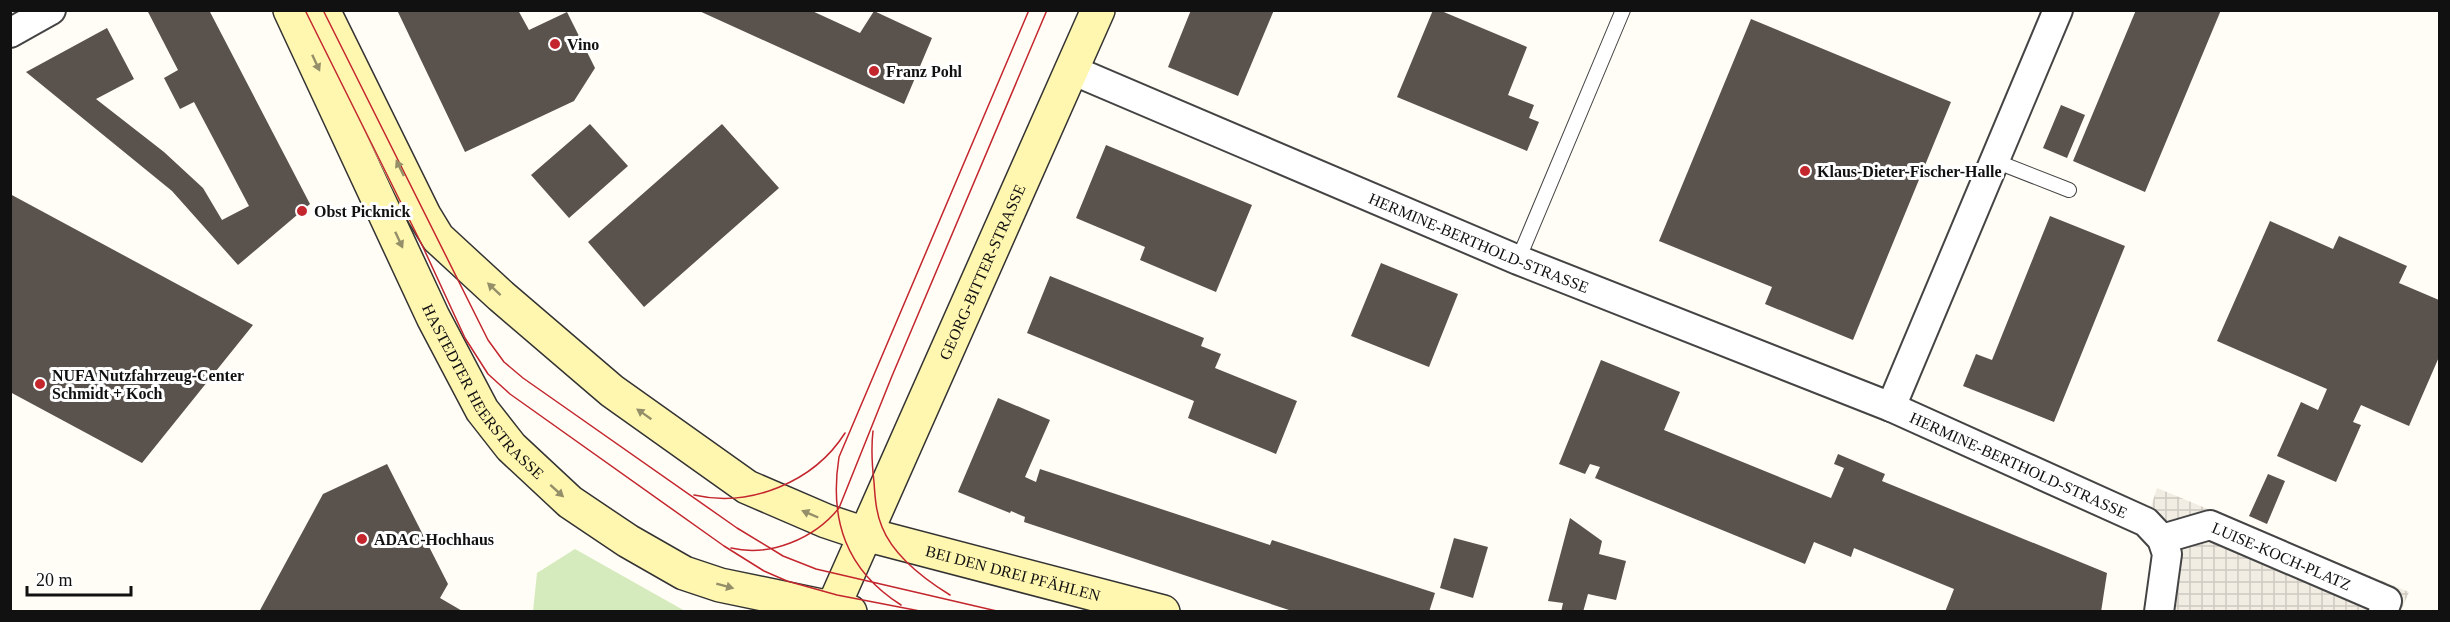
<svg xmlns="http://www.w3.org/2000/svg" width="2450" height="622" font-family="Georgia,serif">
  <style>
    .grass { fill: #d5ebbd }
    .plaza { fill: url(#plaza-grid) }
    .building { fill: #5a524d }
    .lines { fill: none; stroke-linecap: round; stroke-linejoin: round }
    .lane-casing { stroke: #444; stroke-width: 16 }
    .street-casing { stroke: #444; stroke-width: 32 }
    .secondary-casing { stroke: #333; stroke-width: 36 }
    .lane { stroke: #fff; stroke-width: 14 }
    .street { stroke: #fff; stroke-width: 28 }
    .secondary { stroke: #fff6b0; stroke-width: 33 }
    .tram { stroke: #c4262e; stroke-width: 1.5 }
    .oneway { fill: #948f68 }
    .poi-dot { fill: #c4262e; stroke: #fff; stroke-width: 2 }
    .labels { text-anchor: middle; stroke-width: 6; stroke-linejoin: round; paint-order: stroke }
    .poi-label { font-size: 16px; font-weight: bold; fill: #111; stroke: #fff; text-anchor: start }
    .street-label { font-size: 16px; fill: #111; stroke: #fff }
  </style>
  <defs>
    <pattern id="plaza-grid" width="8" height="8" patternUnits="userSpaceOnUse" patternTransform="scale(1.5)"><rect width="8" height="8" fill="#f1ede2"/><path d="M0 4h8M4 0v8" fill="none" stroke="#cecac1"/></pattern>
  </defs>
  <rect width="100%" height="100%" fill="#fffdf5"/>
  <path class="grass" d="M 575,549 L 685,611 L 533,611 L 537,573 Z"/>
  <path class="plaza" d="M 2157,488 L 2409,592 L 2401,611 L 2159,611 L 2167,554 L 2146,522 Z"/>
  <path class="building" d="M 147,10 L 209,10 L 310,204 L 238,265 L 172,191 L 26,72 L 107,28 L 134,79 L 96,99 L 164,152 L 203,188 L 222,220 L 249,206 L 194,102 L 180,109 L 164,78 L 178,70 Z
    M 397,10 L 518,10 L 529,30 L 567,12 L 595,68 L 574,101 L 465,152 Z
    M 697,10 L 810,10 L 860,33 L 874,11 L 932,38 L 904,104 Z
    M 1191,10 L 1274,10 L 1238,96 L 1168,67 Z
    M 1433,10 L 1439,10 L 1527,47 L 1508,95 L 1534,105 L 1529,118 L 1539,122 L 1527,151 L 1397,97 Z
    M 2136,10 L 2221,10 L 2145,192 L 2073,161 Z
    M 1751,19 L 1951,102 L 1853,340 L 1765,304 L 1772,287 L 1659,241 Z
    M 2061,105 L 2085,115 L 2067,158 L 2043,148 Z
    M 590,124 L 628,166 L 569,218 L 531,175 Z
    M 722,124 L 779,188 L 644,307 L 588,242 Z
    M 1106,145 L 1252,205 L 1216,292 L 1140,260 L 1145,247 L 1076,218 Z
    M 10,194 L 253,325 L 142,463 L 10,392 Z
    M 2050,216 L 2125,246 L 2054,422 L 1963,386 L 1976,354 L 1992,360 Z
    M 2270,221 L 2333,249 L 2339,236 L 2407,266 L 2399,283 L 2439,300 L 2439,357 L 2409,426 L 2361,405 L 2353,422 L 2361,425 L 2336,482 L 2277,456 L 2301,402 L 2318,410 L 2327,389 L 2217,341 Z
    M 1381,263 L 1458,294 L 1429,367 L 1351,336 Z
    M 1050,276 L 1204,338 L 1201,346 L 1221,354 L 1215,368 L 1297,401 L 1276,454 L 1188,418 L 1194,401 L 1027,333 Z
    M 1601,360 L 1680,392 L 1664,430 L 1831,498 L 1844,468 L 1834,464 L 1838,454 L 1885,474 L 1882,481 L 2107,573 L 2101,612 L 1945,612 L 1954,589 L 1854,548 L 1851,557 L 1814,542 L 1805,564 L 1595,478 L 1600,467 L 1590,464 L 1585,474 L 1559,464 Z
    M 998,398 L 1050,420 L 1025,477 L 1036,482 L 1040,469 L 1270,545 L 1272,540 L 1435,593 L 1429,612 L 1295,612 L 1024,522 L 1025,517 L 1011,511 L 1010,513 L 958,492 Z
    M 387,464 L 448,584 L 440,598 L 464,612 L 259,612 L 323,494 Z
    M 2268,474 L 2285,481 L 2267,524 L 2249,516 Z
    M 1570,518 L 1602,541 L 1599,554 L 1626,561 L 1616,600 L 1588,594 L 1583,612 L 1561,612 L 1563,603 L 1548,601 Z
    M 1454,538 L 1488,547 L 1473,598 L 1440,588 Z"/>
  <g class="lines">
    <defs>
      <path id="lane" d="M 1995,161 L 2069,190
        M 1518,260 L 1623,10"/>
      <g id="street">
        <path d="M 10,33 L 51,10"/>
        <path id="s1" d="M 1072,70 L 1518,260 L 1891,407 L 2146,522 L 2162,539 L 2167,554 L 2159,612"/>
        <path d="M 1891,407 L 2058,10"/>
        <path id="s2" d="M 2162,539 L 2210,525 L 2387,601 L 2383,612"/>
      </g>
      <g id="secondary">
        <path id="s3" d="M 290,10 L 433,317 L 482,410 L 511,447 L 570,502 L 628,541 L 684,573 L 720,585 L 850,612"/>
        <path id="s4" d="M 323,10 L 424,215 L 438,238 L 501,296 L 612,391 L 747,487 L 826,521 L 865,534 L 1163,612"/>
        <path id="s5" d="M 831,612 L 1098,10"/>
      </g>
    </defs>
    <use href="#lane" class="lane-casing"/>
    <use href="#street" class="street-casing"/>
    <use href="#secondary" class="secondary-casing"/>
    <use href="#lane" class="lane"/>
    <use href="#street" class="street"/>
    <use href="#secondary" class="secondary"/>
    <path class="tram" d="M 305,10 L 423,247 L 465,338 L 488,374 L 510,394 L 724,546 L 764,571 L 787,581 L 837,595 L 925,612
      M 323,10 L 488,340 L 504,362 L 523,378 L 737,528 L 783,556 L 816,569 L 1001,612
      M 873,431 C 871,448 872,465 874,482 C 875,497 876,513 882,527 C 894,557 924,579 950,595
      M 694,495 C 750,508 814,482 845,433
      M 731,548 C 770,557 814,539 839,508 L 892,376 L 1047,10
      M 901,605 C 846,570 829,520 839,457 L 1029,10"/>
  </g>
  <defs><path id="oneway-solid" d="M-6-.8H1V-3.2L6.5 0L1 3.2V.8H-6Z" transform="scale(1.5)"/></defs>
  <g class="oneway">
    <use href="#oneway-solid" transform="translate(316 63) rotate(65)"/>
    <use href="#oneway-solid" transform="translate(400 168) rotate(-116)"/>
    <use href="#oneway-solid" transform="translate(399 240) rotate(65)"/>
    <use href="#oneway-solid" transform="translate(494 289) rotate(-137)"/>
    <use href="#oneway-solid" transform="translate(644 414) rotate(-145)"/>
    <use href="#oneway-solid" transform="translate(557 491) rotate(42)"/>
    <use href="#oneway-solid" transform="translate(810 514) rotate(-157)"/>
    <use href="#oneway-solid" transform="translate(725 586) rotate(15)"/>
  </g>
  <g class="poi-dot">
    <circle cx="555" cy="44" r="6"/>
    <circle cx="874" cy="71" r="6"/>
    <circle cx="1805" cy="171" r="6"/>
    <circle cx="302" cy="211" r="6"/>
    <circle cx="40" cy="384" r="6"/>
    <circle cx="362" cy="539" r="6"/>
  </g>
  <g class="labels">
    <g class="poi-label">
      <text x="567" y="50">Vino</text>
      <text x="886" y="77">Franz Pohl</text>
      <text x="1817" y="177">Klaus-Dieter-Fischer-Halle</text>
      <text x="314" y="217">Obst Picknick</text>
      <text x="52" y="381">NUFA Nutzfahrzeug-Center<tspan x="52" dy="18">Schmidt + Koch</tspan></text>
      <text x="374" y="545">ADAC-Hochhaus</text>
    </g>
    <g class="street-label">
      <text dy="6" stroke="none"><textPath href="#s1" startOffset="442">HERMINE-BERTHOLD-STRASSE</textPath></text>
      <text dy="6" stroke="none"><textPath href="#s5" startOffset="372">GEORG-BITTER-STRASSE</textPath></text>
      <text dy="6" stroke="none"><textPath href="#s3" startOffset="429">HASTEDTER HEERSTRASSE</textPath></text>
      <text dy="6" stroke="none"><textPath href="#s1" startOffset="1026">HERMINE-BERTHOLD-STRASSE</textPath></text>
      <text dy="6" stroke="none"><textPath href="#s2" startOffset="128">LUISE-KOCH-PLATZ</textPath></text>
      <text dy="6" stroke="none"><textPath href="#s4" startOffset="933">BEI DEN DREI PFÄHLEN</textPath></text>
    </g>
  </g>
  <rect width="2450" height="622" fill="none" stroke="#111111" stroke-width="24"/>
  <path d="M27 586v9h104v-9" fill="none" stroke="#111111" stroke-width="3"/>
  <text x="36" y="586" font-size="18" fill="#111111" stroke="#ffffff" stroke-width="4.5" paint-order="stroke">20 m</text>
</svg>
